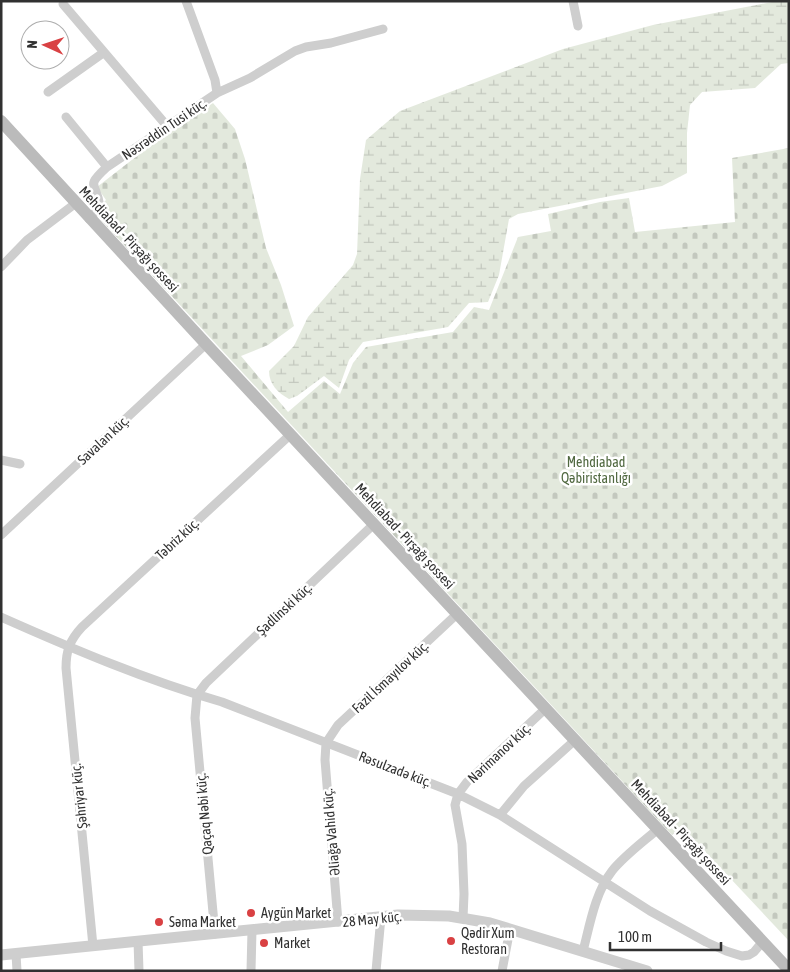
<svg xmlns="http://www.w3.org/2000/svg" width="790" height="972" font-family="'Asap Condensed',sans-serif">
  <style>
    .wetland { fill: url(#wetland-marsh) }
    .cemetery { fill: url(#cemetery-stones) }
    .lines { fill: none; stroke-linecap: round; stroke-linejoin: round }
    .minor { stroke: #cecece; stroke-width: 9 }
    .tertiary { stroke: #cecece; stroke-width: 11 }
    .secondary { stroke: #bbb; stroke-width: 12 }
    .poi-dot { fill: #d94143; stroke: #fff; stroke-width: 2 }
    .labels { text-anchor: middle; stroke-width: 5; stroke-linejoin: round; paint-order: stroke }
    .street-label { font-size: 14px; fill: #313131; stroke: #fff }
    .park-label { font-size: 14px; fill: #516941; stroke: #fff }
    .poi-label { font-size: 14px; fill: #313131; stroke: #fff; text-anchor: start }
  </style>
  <defs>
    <pattern id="wetland-marsh" width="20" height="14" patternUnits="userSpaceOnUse" patternTransform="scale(1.25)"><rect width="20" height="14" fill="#e3e9dd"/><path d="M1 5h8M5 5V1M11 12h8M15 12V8" fill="none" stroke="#c3c8be"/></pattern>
    <pattern id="cemetery-stones" width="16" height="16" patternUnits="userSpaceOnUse" patternTransform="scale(1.25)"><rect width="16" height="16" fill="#e3e9dd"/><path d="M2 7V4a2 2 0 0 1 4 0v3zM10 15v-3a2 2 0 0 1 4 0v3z" fill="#c3c8be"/></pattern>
  </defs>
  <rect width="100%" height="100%" fill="#fff"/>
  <path class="wetland" d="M 777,1 L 789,1 L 789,63 L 781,64 L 755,88 L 702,92 L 690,105 L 687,133 L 687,173 L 662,186 L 518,214 L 509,219 L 499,275 L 488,302 L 469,303 L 448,327 L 363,342 L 349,360 L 339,388 L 324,376 L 297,396 L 289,399 C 278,393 269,384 269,371 L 294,346 L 308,317 L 353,265 L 357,254 L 360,179 L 366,140 L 400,111 L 563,49 L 653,25 Z"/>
  <path class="cemetery" d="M 213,103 L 235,129 L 245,159 L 266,248 L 281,285 L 294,326 L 268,345 L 241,356 L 288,412 L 324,381 L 340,394 L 353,363 L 366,347 L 453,332 L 474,307 L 489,310 L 518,237 L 551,231 L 548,214 L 600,202 L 629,198 L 635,232 L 735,222 L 732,158 L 789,148 L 789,941 L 682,827 L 672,835 L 101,220 L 103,203 L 106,200 L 97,187 L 142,152 Z"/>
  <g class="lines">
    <path class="minor" d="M 573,1 L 578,26
      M 63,4 L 167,126
      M 48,92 L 103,53
      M 217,93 L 250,78 L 295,51 L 306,47 L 331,43 L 383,29
      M 66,117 L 107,167
      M 89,219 L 100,207 C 97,182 84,188 107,167 L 217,93 L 215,80 L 186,1
      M 1,267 L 27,240 L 76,203
      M 1,460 L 20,464
      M 1,535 L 206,344
      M 1,617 C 73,649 146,680 222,702 L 458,794 L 500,815 L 650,911 L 706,942 L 726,951 L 742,956 L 749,955 L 754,952 L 763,941
      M 500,815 L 524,786 L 574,741
      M 463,918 L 464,894 L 462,844 L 455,805 L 458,794 L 467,782 L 545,709
      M 338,922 L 325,760 L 326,743 L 338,725 L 457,614
      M 215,934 L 195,718 L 197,695 L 206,683 L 374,524
      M 138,941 L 139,971
      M 93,946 L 66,668 C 66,650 70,640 82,627 L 290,435
      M 583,951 C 590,924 595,893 612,871 C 624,856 643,842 658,829
      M 16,954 L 17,971
      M 251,971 L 252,930
      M 376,971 L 381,917
      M 502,971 L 510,929"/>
    <path class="tertiary" d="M 1,955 L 398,915 L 449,916 L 490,923 L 647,971"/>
    <path class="secondary" d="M 1,121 L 206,344 L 789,970"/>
  </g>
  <g class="poi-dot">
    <circle cx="251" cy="913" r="5"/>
    <circle cx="159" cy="922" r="5"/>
    <circle cx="451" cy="941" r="5"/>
    <circle cx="264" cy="943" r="5"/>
  </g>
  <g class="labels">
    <g class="street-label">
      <text transform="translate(164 129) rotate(-34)" y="5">Nəsrəddin Tusi küç.</text>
      <text transform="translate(129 239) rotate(47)" y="5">Mehdiabad - Pirşağı şossesi</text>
      <text transform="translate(103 440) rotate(-43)" y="5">Savalan küç.</text>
      <text transform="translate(405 536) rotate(47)" y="5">Mehdiabad - Pirşağı şossesi</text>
      <text transform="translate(177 539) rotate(-43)" y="5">Təbriz küç.</text>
      <text transform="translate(284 609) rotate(-43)" y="5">Şadlinski küç.</text>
      <text transform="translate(390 677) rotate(-43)" y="5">Fazil İsmayılov küç.</text>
      <text transform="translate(499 753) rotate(-43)" y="5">Nərimanov küç.</text>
      <text transform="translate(395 769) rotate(21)" y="5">Rəsulzadə küç.</text>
      <text transform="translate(79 796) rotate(-96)" y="5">Şəhriyar küç.</text>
      <text transform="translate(204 814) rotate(-95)" y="5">Qaçaq Nəbi küç.</text>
      <text transform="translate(331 832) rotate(-95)" y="5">Əliağa Vahid küç.</text>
      <text transform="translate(681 832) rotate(47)" y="5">Mehdiabad - Pirşağı şossesi</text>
      <text transform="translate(372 919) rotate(-6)" y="5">28 May küç.</text>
    </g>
    <g class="park-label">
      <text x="596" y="467">Mehdiabad<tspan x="596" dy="16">Qəbiristanlığı</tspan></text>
    </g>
    <g class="poi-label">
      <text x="261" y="918">Aygün Market</text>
      <text x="169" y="927">Səma Market</text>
      <text x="461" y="938">Qədir Xum<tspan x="461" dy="16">Restoran</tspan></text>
      <text x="274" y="948">Market</text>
    </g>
  </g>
  <rect width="790" height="972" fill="none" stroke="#313131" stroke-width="5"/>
  <g transform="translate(45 45) rotate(273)"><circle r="24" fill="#ffffff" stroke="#adadad"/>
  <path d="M0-4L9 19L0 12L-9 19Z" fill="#d94143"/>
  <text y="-8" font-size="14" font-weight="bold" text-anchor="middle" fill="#313131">N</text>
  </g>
  <path d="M610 942v8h111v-8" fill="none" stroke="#313131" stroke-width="2.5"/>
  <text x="618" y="942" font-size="15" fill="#313131" stroke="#ffffff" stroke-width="4" paint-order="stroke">100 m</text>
</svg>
